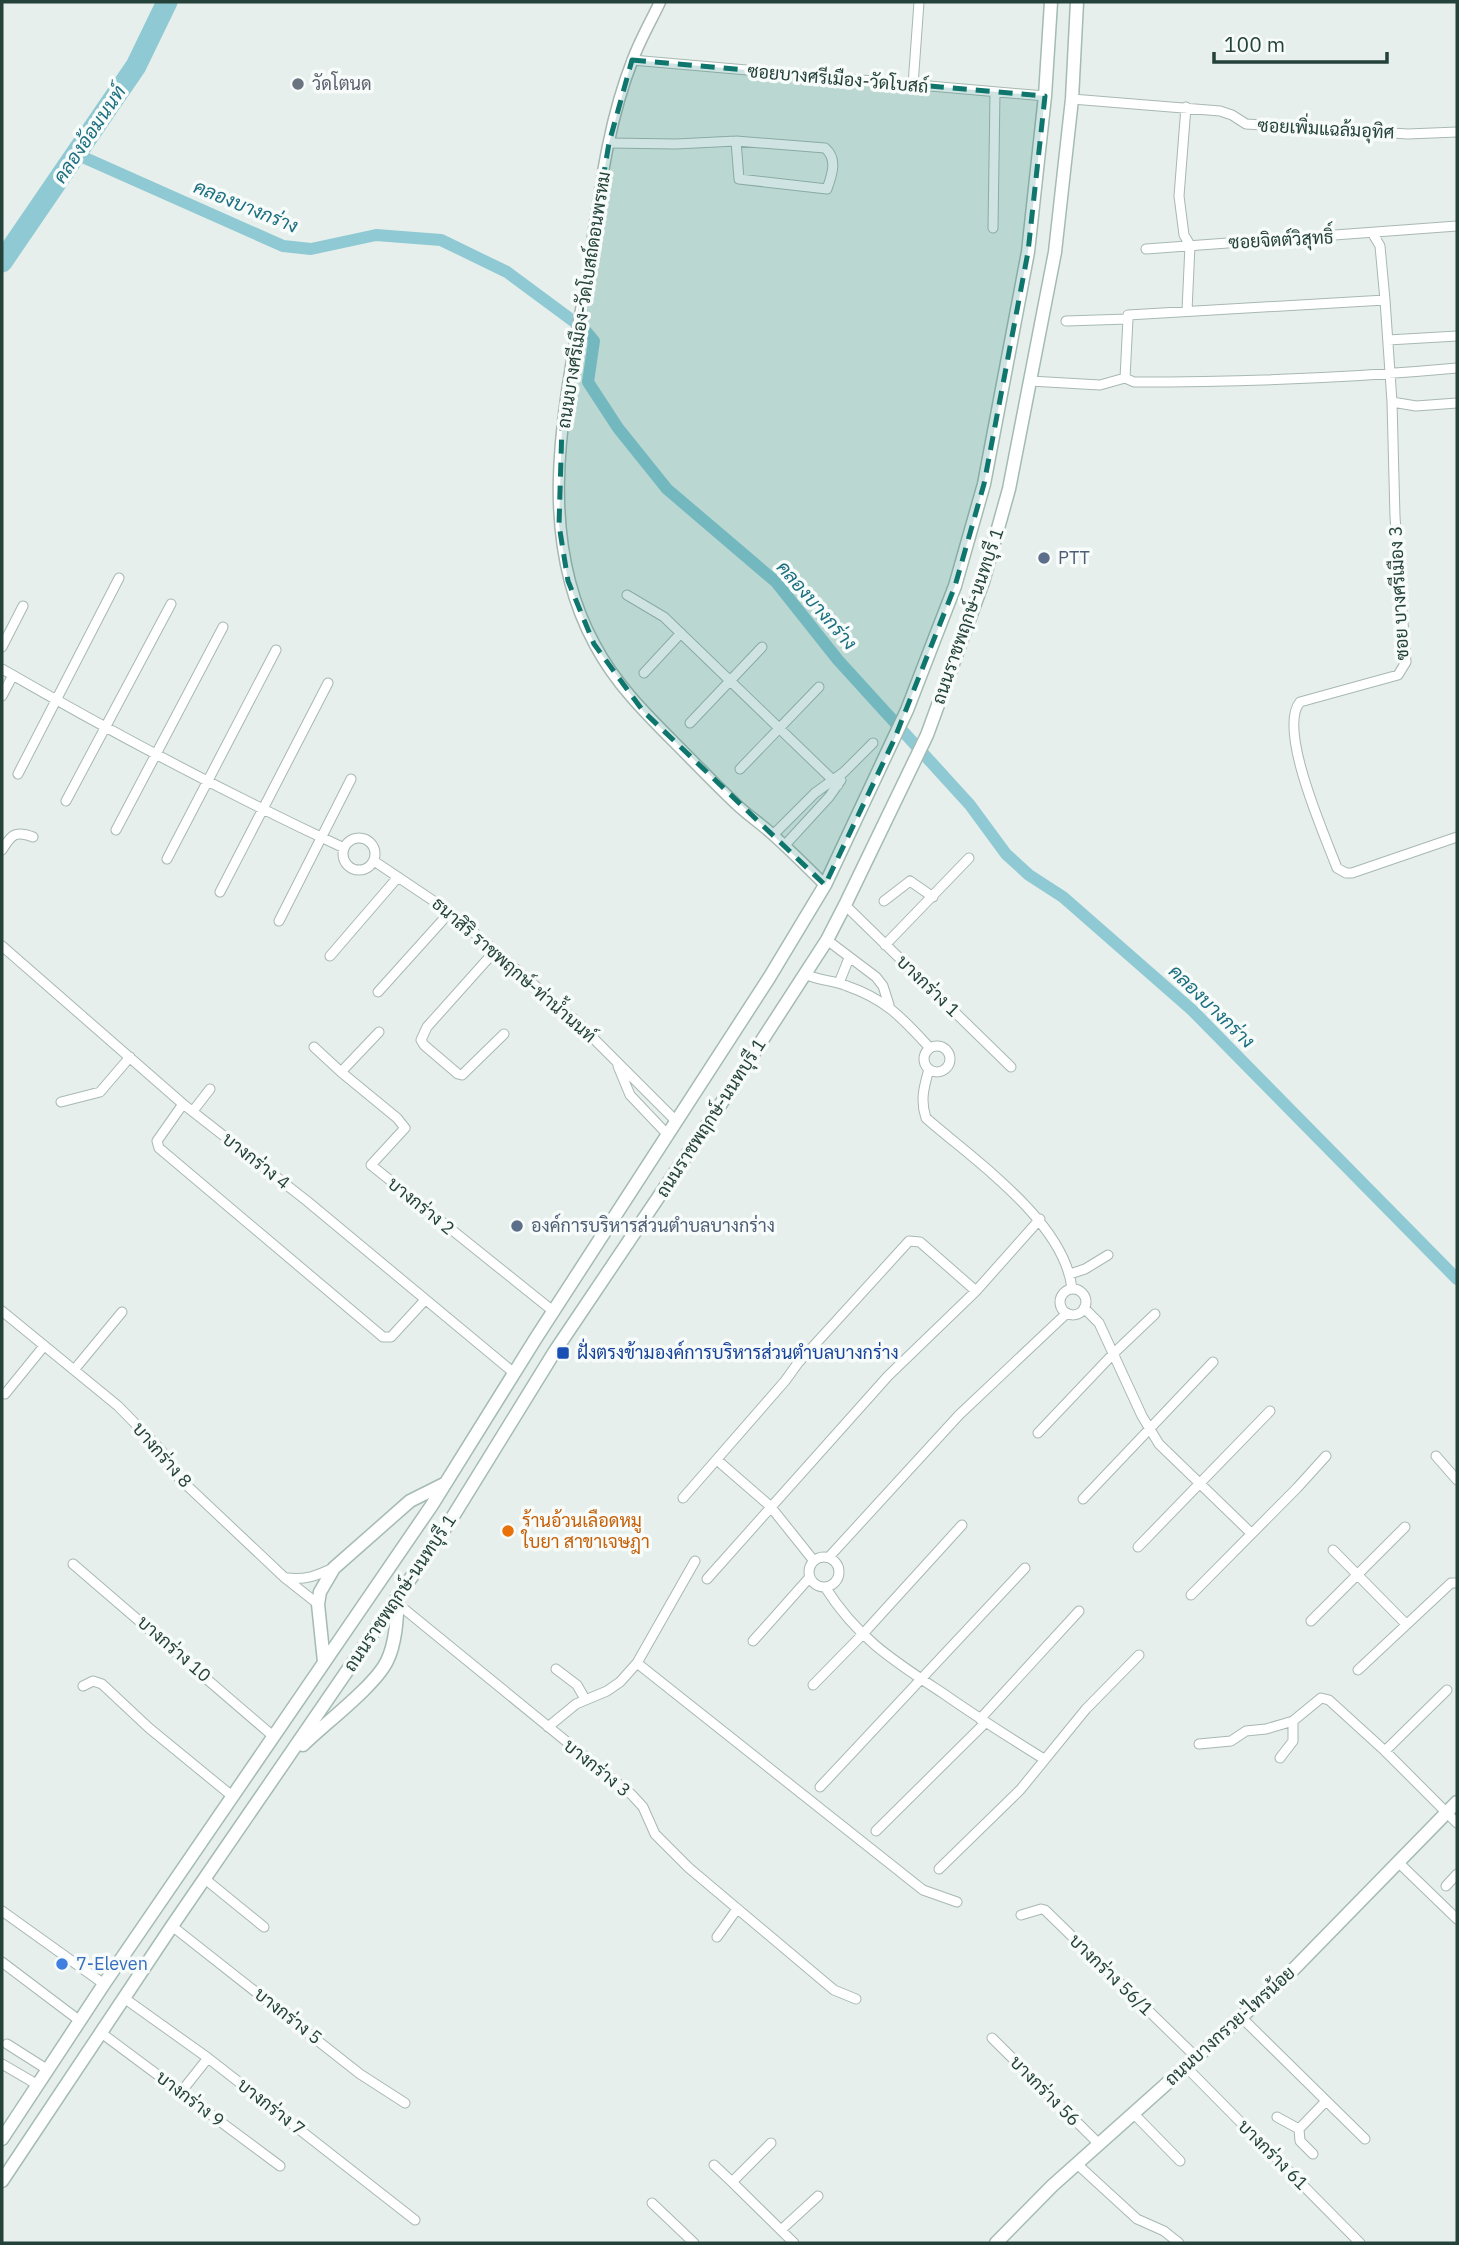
<svg xmlns="http://www.w3.org/2000/svg" width="1459" height="2245" font-family="'IBM Plex Sans',Sarabun,sans-serif">
  <style>
    .lines { fill: none; stroke-linecap: round; stroke-linejoin: round }
    .canal { stroke: #8ec9d4; stroke-width: 12 }
    .river { stroke: #8ec9d4; stroke-width: 21 }
    .minor-casing { stroke: #a8b8b2; stroke-width: 11 }
    .tertiary-casing { stroke: #a8b8b2; stroke-width: 13 }
    .secondary-casing { stroke: #a4bbb3; stroke-width: 15 }
    .minor { stroke: #fff; stroke-width: 9 }
    .tertiary { stroke: #fff; stroke-width: 10 }
    .secondary { stroke: #fff; stroke-width: 12 }
    .marked { fill: #0f766e; fill-opacity: 0.2; stroke: #0f766e; stroke-width: 5; stroke-dasharray: 14 9; stroke-linejoin: round }
    .worship-dot { fill: #6b7280; stroke: #f7fbf9; stroke-width: 2.5 }
    .service-dot { fill: #5c6f8a; stroke: #f7fbf9; stroke-width: 2.5 }
    .transit-dot { fill: #1a4fb4; stroke: #f7fbf9; stroke-width: 2.5 }
    .food-dot { fill: #e8710a; stroke: #f7fbf9; stroke-width: 2.5 }
    .shop-dot { fill: #3f7fe0; stroke: #f7fbf9; stroke-width: 2.5 }
    .labels { text-anchor: middle; stroke-width: 7; stroke-linejoin: round; paint-order: stroke }
    .street-label { font-size: 18px; fill: #24423a; stroke: #f7fbf9 }
    .worship-label { font-size: 18px; fill: #5b616d; stroke: #f7fbf9; text-anchor: start }
    .service-label { font-size: 18px; fill: #4e5e75; stroke: #f7fbf9; text-anchor: start }
    .transit-label { font-size: 18px; fill: #164399; stroke: #f7fbf9; text-anchor: start }
    .food-label { font-size: 18px; fill: #c56008; stroke: #f7fbf9; text-anchor: start }
    .shop-label { font-size: 18px; fill: #366cbe; stroke: #f7fbf9; text-anchor: start }
    .water-label { font-size: 19px; font-style: italic; fill: #1c6f80; stroke: #f7fbf9 }
  </style>
  <rect width="100%" height="100%" fill="#e6efeb"/>
  <g class="lines">
    <path class="canal" d="M 76,154 L 283,246 L 311,249 L 376,235 L 441,240 L 507,272 L 584,329 L 594,341 L 588,382 L 618,428 L 667,489 L 776,582 L 838,660 L 970,805 L 1006,854 L 1029,875 L 1063,897 L 1192,1010 L 1457,1279"/>
    <path class="river" d="M 2,262 L 136,66 L 167,2"/>
    <defs>
      <path id="minor" d="M 632,60 L 1045,96
        M 913,85 L 919,2
        M 1072,99 L 1220,111 L 1232,115 L 1246,124 L 1408,134 L 1457,132
        M 1186,107 L 1179,196 L 1184,235 L 1190,245 L 1187,311
        M 609,143 L 676,144 L 736,141 L 825,148 C 838,159 832,175 827,189 L 739,179 L 736,141
        M 993,228 L 995,92
        M 1373,234 L 1380,246 L 1385,300 L 1392,402 L 1395,517 L 1406,662 L 1398,675 L 1300,702 C 1277,729 1325,836 1337,868 L 1346,873 L 1352,873 L 1457,837
        M 1146,249 L 1457,226
        M 1066,321 L 1128,319 L 1128,315 L 1385,300
        M 1388,340 L 1457,336
        M 1125,378 L 1128,319
        M 1030,381 L 1100,385 L 1125,378 L 1134,382 C 1242,382 1350,378 1457,368
        M 1392,402 L 1416,406 L 1457,403
        M 627,595 L 664,617 L 838,785
        M 2,647 L 23,606
        M 2,669 C 113,733 228,794 344,848
        M 644,673 L 681,633
        M 2,696 L 13,675
        M 690,723 L 762,647
        M 740,769 L 819,687
        M 18,774 L 119,578
        M 66,801 L 171,604
        M 116,830 L 223,627
        M 773,835 L 815,793 L 844,772 L 873,743
        M343 854a16 16 0 1 1 32 0a16 16 0 1 1-32 0Z
        M 785,845 L 829,797 L 841,780
        M 2,850 C 11,835 15,830 33,837
        M 167,859 L 276,650
        M 374,861 L 450,912 L 576,1021 L 676,1121
        M 220,892 L 328,683
        M 884,901 L 910,881 L 933,897
        M 845,905 L 1011,1067
        M 279,921 L 351,779
        M 827,940 L 876,977 L 883,986 L 889,1005
        M 885,945 L 969,858
        M 2,946 L 183,1104 L 307,1201 L 514,1373
        M 494,952 L 427,1027 L 421,1040 L 424,1045 L 458,1074 L 462,1075 L 504,1034
        M 330,956 L 398,877
        M 805,974 C 819,981 833,980 847,986 C 887,1000 902,1018 930,1048
        M 839,983 L 849,958
        M 378,992 L 450,912
        M 379,1032 L 341,1072 L 397,1118 L 405,1128 L 371,1165 L 553,1311
        M924 1059a13 13 0 1 1 26 0a13 13 0 1 1-26 0Z
        M 314,1047 L 341,1072
        M 618,1066 L 630,1095 L 667,1134
        M 929,1069 C 924,1087 920,1100 926,1118 C 975,1161 1065,1222 1072,1289
        M 61,1102 L 100,1092 L 130,1057
        M 183,1104 L 157,1141 L 159,1148 L 383,1337 L 391,1337 L 425,1300
        M 193,1111 L 210,1089
        M 1070,1274 L 1085,1269 L 1108,1255
        M1060 1302a13 13 0 1 1 26 0a13 13 0 1 1-26 0Z
        M 1084,1308 L 1099,1323 L 1142,1416 L 1159,1444 L 1251,1533
        M 2,1311 L 118,1406 L 161,1450 L 179,1478 L 285,1578 L 318,1604
        M 74,1370 L 122,1312
        M 5,1394 L 44,1346
        M 1038,1433 L 1114,1353 L 1155,1314
        M 1436,1456 L 1457,1480
        M 717,1460 L 770,1506 L 814,1561
        M 683,1498 L 785,1381 L 798,1363 L 909,1241 L 920,1242 L 976,1291
        M 1083,1499 L 1213,1362
        M 1138,1547 L 1270,1411
        M 1333,1550 L 1406,1624
        M 829,1557 L 959,1415 L 1067,1313
        M809 1572a15 15 0 1 1 30 0a15 15 0 1 1-30 0Z
        M 73,1564 L 273,1736
        M 287,1578 C 306,1580 316,1576 333,1568
        M 707,1579 L 888,1376 L 976,1291 L 1040,1219
        M 825,1587 C 858,1639 894,1661 944,1694 C 977,1717 1010,1738 1044,1759
        M 1191,1595 L 1297,1488 L 1326,1456
        M 398,1604 L 632,1795 L 643,1807 L 655,1834 L 689,1868 L 834,1990 L 856,1999
        M 1311,1621 L 1405,1527
        M 753,1641 L 810,1577
        M 637,1663 L 923,1890 L 957,1902
        M 556,1669 L 577,1685 L 585,1699
        M 1358,1670 L 1451,1583 L 1457,1583
        M 813,1685 L 862,1635 L 962,1525
        M 83,1686 L 93,1681 L 102,1684 L 149,1728 L 232,1796
        M 1447,1690 L 1385,1751 L 1457,1823
        M 980,1719 L 1079,1611
        M 548,1727 L 576,1704 L 607,1691 L 620,1682 L 637,1663 L 695,1561
        M 1199,1744 L 1231,1741 L 1246,1731 L 1266,1729 L 1283,1724 L 1293,1721 L 1321,1698 L 1329,1700 L 1385,1751
        M 1280,1758 L 1293,1741 L 1293,1721
        M 820,1787 L 1025,1568
        M 876,1831 L 985,1723
        M 1399,1863 L 1457,1919
        M 939,1869 L 1020,1790 L 1086,1709 L 1139,1655
        M 205,1879 L 264,1927
        M 1446,1886 L 1457,1874
        M 2,1911 L 104,1984
        M 1021,1915 L 1041,1909 L 1045,1910 L 1196,2057
        M 172,1926 L 360,2074 L 405,2103
        M 717,1937 L 737,1909
        M 2,1962 L 80,2021
        M 124,1998 L 208,2058 L 415,2220
        M 1241,2017 L 1365,2139
        M 100,2032 L 280,2166
        M 992,2038 L 1099,2144
        M 7,2044 L 48,2070
        M 2,2064 L 38,2085
        M 1186,2067 L 1360,2243
        M 181,2092 L 208,2058
        M 1133,2113 L 1180,2161
        M 1277,2117 L 1299,2129
        M 771,2143 L 732,2182 L 794,2243
        M 1313,2154 L 1300,2141 L 1299,2129 L 1326,2101
        M 1077,2164 L 1137,2219 L 1164,2231 L 1179,2243
        M 714,2165 L 732,2182
        M 652,2203 L 694,2243
        M 781,2230 L 818,2196"/>
      <path id="tertiary" d="M 660,2 C 651,21 640,40 633,59 C 605,129 598,208 586,282 C 565,402 533,532 595,645 C 615,683 645,713 675,743 C 695,763 714,783 735,803 C 746,814 760,823 772,834 C 790,850 808,868 825,885"/>
      <path id="secondary" d="M 324,1662 L 318,1604 L 320,1592 L 334,1568 L 410,1501 L 444,1484
        M 303,1745 C 324,1724 375,1686 387,1661 C 396,1643 397,1617 398,1597
        M 2,2139 L 104,1984 L 432,1505 L 536,1338 L 769,978 L 825,885 L 907,710 L 955,586 L 984,484 L 1028,252 L 1045,96 L 1051,2
        M 2,2181 L 172,1926 L 452,1518 L 555,1351 L 715,1113 L 827,940 L 845,905 L 927,735 L 983,582 L 1009,489 L 1055,252 L 1072,99 L 1077,2
        M 996,2243 L 1052,2186 L 1285,1978 L 1457,1802"/>
    </defs>
    <use href="#minor" class="minor-casing"/>
    <use href="#tertiary" class="tertiary-casing"/>
    <use href="#secondary" class="secondary-casing"/>
    <use href="#minor" class="minor"/>
    <use href="#tertiary" class="tertiary"/>
    <use href="#secondary" class="secondary"/>
  </g>
  <path class="marked" d="M 632,60 L 1045,96 L 1028,252 L 984,484 L 955,586 L 894,740 L 825,885 L 643,711 L 594,644 L 568,581 L 559,525 L 562,425 L 609,143 Z"/>
  <circle class="worship-dot" cx="298" cy="84" r="7"/>
  <g class="service-dot">
    <circle cx="1044" cy="558" r="7"/>
    <circle cx="517" cy="1226" r="7"/>
  </g>
  <rect class="transit-dot" x="556" y="1346" width="14" height="14" rx="3.5"/>
  <circle class="food-dot" cx="508" cy="1531" r="7"/>
  <circle class="shop-dot" cx="62" cy="1964" r="7"/>
  <g class="labels">
    <g class="street-label">
      <text transform="translate(838 79) rotate(5)" y="6">ซอยบางศรีเมือง-วัดโบสถ์</text>
      <text transform="translate(1326 129) rotate(3)" y="6">ซอยเพิ่มแฉล้มอุทิศ</text>
      <text transform="translate(1281 240) rotate(-3)" y="6">ซอยจิตต์วิสุทธิ์</text>
      <text transform="translate(584 300) rotate(-81)" y="6">ถนนบางศรีเมือง-วัดโบสถ์ดอนพรหม</text>
      <text transform="translate(1399 593) rotate(-93)" y="6">ซอย บางศรีเมือง 3</text>
      <text transform="translate(968 616) rotate(-71)" y="6">ถนนราชพฤกษ์-นนทบุรี 1</text>
      <text transform="translate(514 970) rotate(41)" y="6">ธนาสิริ ราชพฤกษ์-ท่าน้ำนนท์</text>
      <text transform="translate(928 986) rotate(44)" y="6">บางกร่าง 1</text>
      <text transform="translate(711 1118) rotate(-57)" y="6">ถนนราชพฤกษ์-นนทบุรี 1</text>
      <text transform="translate(256 1161) rotate(38)" y="6">บางกร่าง 4</text>
      <text transform="translate(421 1206) rotate(39)" y="6">บางกร่าง 2</text>
      <text transform="translate(162 1455) rotate(49)" y="6">บางกร่าง 8</text>
      <text transform="translate(400 1593) rotate(-56)" y="6">ถนนราชพฤกษ์-นนทบุรี 1</text>
      <text transform="translate(174 1649) rotate(41)" y="6">บางกร่าง 10</text>
      <text transform="translate(597 1768) rotate(39)" y="6">บางกร่าง 3</text>
      <text transform="translate(1111 1975) rotate(44)" y="6">บางกร่าง 56/1</text>
      <text transform="translate(288 2016) rotate(38)" y="6">บางกร่าง 5</text>
      <text transform="translate(1230 2026) rotate(-42)" y="6">ถนนบางกรวย-ไทรน้อย</text>
      <text transform="translate(1045 2091) rotate(45)" y="6">บางกร่าง 56</text>
      <text transform="translate(190 2099) rotate(37)" y="6">บางกร่าง 9</text>
      <text transform="translate(271 2107) rotate(38)" y="6">บางกร่าง 7</text>
      <text transform="translate(1273 2155) rotate(45)" y="6">บางกร่าง 61</text>
    </g>
    <g class="worship-label">
      <text x="312" y="90">วัดโตนด</text>
    </g>
    <g class="service-label">
      <text x="1058" y="564">PTT</text>
      <text x="531" y="1232">องค์การบริหารส่วนตำบลบางกร่าง</text>
    </g>
    <g class="transit-label">
      <text x="577" y="1359">ฝั่งตรงข้ามองค์การบริหารส่วนตำบลบางกร่าง</text>
    </g>
    <g class="food-label">
      <text x="522" y="1527">ร้านอ้วนเลือดหมู<tspan x="522" dy="21">ใบยา สาขาเจษฎา</tspan></text>
    </g>
    <g class="shop-label">
      <text x="76" y="1970">7-Eleven</text>
    </g>
    <g class="water-label">
      <text transform="translate(89 134) rotate(-56)" y="7">คลองอ้อมนนท์</text>
      <text transform="translate(246 206) rotate(22)" y="7">คลองบางกร่าง</text>
      <text transform="translate(817 605) rotate(49)" y="7">คลองบางกร่าง</text>
      <text transform="translate(1212 1006) rotate(44)" y="7">คลองบางกร่าง</text>
    </g>
  </g>
  <rect width="1459" height="2245" fill="none" stroke="#24423a" stroke-width="7"/>
  <path d="M1214 52v10h173v-10" fill="none" stroke="#24423a" stroke-width="3.5"/>
  <text x="1224" y="52" font-size="21" fill="#24423a" stroke="#f7fbf9" stroke-width="5" paint-order="stroke">100 m</text>
</svg>
